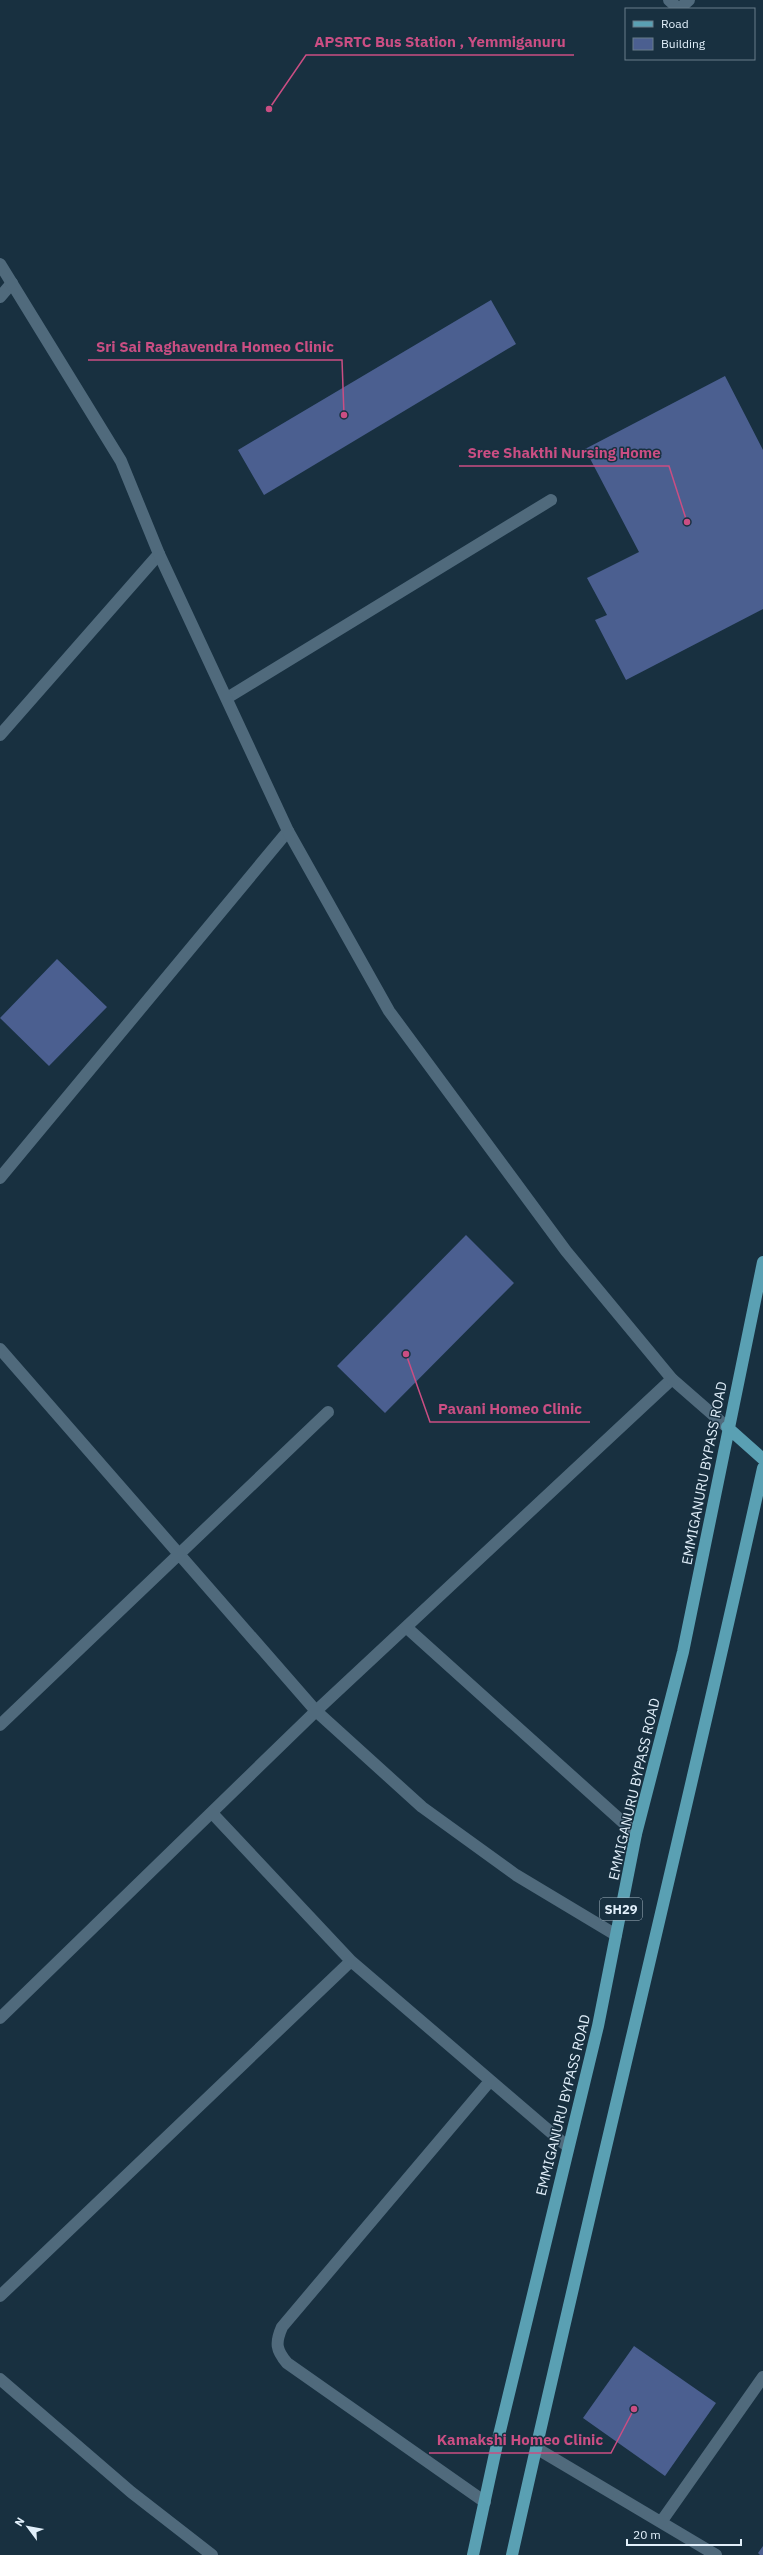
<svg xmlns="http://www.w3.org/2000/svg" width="763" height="2555" font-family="'IBM Plex Sans',sans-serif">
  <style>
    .building { fill: #4b5f90 }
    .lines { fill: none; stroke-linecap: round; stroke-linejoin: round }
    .lane { stroke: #506a7c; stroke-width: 12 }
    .street { stroke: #506a7c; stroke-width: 12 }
    .secondary { stroke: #506a7c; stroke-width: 12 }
    .primary { stroke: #5aa0b3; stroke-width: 12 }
    .labels { text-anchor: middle; stroke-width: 3; stroke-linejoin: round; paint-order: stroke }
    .shield { fill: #183040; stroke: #a5b6c2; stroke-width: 1 }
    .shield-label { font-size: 13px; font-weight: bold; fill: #e1effa }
    .street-label { font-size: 14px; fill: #e1effa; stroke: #183040 }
    .leader { fill: none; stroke: #ca4e83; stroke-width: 1.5 }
    .callout-dot { fill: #ca4e83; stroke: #183040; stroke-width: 1.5 }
    .callout-label { font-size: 15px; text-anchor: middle; font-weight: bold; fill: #ca4e83; stroke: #183040; stroke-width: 3; stroke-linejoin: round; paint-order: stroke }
  </style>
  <rect width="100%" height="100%" fill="#183040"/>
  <path class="building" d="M 491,300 L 516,344 L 264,495 L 238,450 Z
    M 725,376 L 763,450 L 763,609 L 626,680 L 595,620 L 607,615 L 587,578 L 639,552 L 585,449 Z
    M 57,959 L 107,1007 L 49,1066 L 0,1018 Z
    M 466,1235 L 514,1283 L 385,1413 L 337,1366 Z
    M 634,2346 L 716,2403 L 665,2476 L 583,2418 Z
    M 763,2546 L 763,2555 L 760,2555 L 758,2553 Z"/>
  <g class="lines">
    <path class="lane" d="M 669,0 L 679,9 L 689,0
      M 227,698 L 551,500"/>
    <path class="street" d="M 0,297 L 12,283
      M 0,735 L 159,554
      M 0,1178 L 288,831
      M 0,1349 L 316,1711 L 422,1807 L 516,1875 L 616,1935
      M 406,1627 L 636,1834
      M 0,1725 L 328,1412
      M 212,1813 L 351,1961 L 568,2147
      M 0,2018 L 316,1711 L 672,1379
      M 0,2296 L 351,1961
      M 0,2379 L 131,2492 L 212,2555
      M 536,2448 L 716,2555
      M 485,2502 L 287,2363 C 276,2350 275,2343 282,2327 L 490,2081
      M 661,2522 L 763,2377"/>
    <path class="secondary" d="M 0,264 L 121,461 L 159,554 L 288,831 L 389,1011 L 566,1251 L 672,1379 L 727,1427"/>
    <path class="primary" d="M 727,1427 L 763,1459
      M 473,2555 L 499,2435 L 598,2026 L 636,1834 L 683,1652 L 763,1262
      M 512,2555 C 593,2192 683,1831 763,1468"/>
  </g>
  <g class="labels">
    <rect class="shield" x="600" y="1898" width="42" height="22" rx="3"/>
    <g class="shield-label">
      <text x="621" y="1914">SH29</text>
    </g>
    <g class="street-label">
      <text transform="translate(704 1473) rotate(-79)" y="5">EMMIGANURU BYPASS ROAD</text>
      <text transform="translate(634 1789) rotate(-77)" y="5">EMMIGANURU BYPASS ROAD</text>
      <text transform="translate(563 2105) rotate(-76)" y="5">EMMIGANURU BYPASS ROAD</text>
    </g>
  </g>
  <path class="leader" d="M269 109L306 55H574M344 415L342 360H88M687 522L669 466H459M406 1354L430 1422H590M634 2409L611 2453H429"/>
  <g class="callout-dot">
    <circle cx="269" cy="109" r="4"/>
    <circle cx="344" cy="415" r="4"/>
    <circle cx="687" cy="522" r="4"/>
    <circle cx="406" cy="1354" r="4"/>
    <circle cx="634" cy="2409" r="4"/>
  </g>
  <g class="callout-label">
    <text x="440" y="47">APSRTC Bus Station , Yemmiganuru</text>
    <text x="215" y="352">Sri Sai Raghavendra Homeo Clinic</text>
    <text x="564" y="458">Sree Shakthi Nursing Home</text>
    <text x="510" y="1414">Pavani Homeo Clinic</text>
    <text x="520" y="2445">Kamakshi Homeo Clinic</text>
  </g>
  <rect x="625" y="8" width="130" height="52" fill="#183040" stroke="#687c8a"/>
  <rect x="633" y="21" width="20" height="6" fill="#5aa0b3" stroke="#687c8a"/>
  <text x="661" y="28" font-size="12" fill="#e1effa">Road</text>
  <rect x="633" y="38" width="20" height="12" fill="#4b5f90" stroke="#687c8a"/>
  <text x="661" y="48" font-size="12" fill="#e1effa">Building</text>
  <g transform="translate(28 2527) rotate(302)" stroke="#183040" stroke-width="3" paint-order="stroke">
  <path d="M0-3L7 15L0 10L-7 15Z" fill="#e1effa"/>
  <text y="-6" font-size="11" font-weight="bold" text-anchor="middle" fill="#e1effa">N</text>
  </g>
  <path d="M627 2539v6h114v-6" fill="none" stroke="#e1effa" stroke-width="2"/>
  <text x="633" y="2539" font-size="12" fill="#e1effa" stroke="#183040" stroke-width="3" paint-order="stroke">20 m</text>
</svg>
